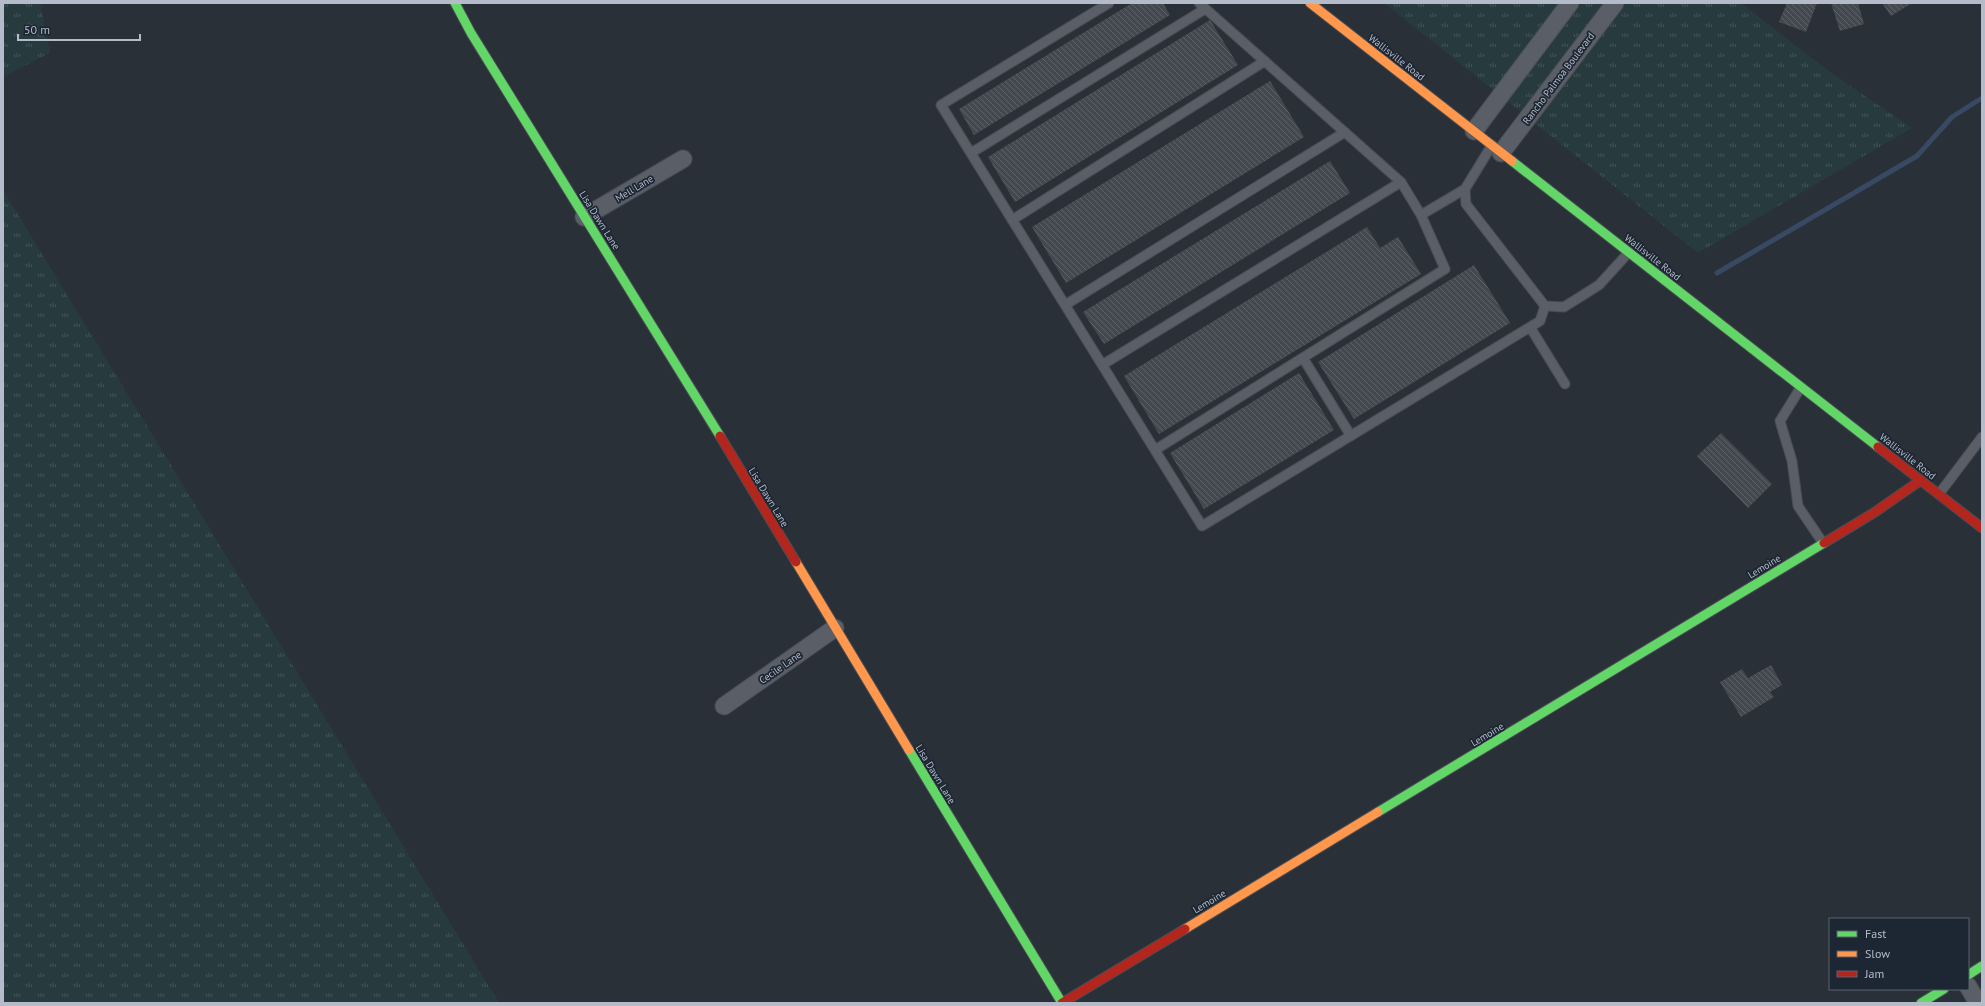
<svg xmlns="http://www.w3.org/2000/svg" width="1985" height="1006" font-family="'PT Sans',sans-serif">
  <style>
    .grass { fill: url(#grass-tufts) }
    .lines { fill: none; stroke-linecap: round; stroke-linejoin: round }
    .stream { stroke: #384963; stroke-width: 5 }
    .building { fill: url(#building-back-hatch) }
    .lane-casing { stroke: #484c53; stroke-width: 11 }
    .street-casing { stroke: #484c53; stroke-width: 19 }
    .fast-casing { stroke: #484c53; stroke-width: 11 }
    .slow-casing { stroke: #484c53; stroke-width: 11 }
    .jam-casing { stroke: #484c53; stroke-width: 11 }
    .lane { stroke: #5a5e66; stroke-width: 9 }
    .street { stroke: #5a5e66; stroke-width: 17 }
    .fast { stroke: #63d668; stroke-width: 9 }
    .slow { stroke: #ff974d; stroke-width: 9 }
    .jam { stroke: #b3261e; stroke-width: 9 }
    .labels { text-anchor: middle; stroke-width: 3.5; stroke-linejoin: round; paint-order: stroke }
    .street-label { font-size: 10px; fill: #b4bcc9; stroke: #1d2633 }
  </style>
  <defs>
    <pattern id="grass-tufts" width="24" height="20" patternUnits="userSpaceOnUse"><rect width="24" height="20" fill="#273a3e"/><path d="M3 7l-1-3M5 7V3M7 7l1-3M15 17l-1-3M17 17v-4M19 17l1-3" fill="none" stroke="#445559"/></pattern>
    <pattern id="building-back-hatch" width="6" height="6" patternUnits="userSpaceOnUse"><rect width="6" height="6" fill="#444950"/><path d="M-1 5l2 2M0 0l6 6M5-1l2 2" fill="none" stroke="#5d6168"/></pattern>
  </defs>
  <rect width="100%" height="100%" fill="#2a3038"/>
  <path class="grass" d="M 3,3 L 40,3 L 50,53 L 3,77 Z
    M 1384,3 L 1741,3 L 1830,72 L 1912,128 L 1698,253 Z
    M 3,190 L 499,1003 L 3,1003 Z"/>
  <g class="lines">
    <path class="stream" d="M 1717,273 L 1917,156 L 1952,117 L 1982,98"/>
  </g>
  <path class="building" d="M 1132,3 L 1163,3 L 1170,15 L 974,135 L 959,109 Z
    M 1787,3 L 1817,3 L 1806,32 L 1779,22 Z
    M 1831,3 L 1858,3 L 1864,24 L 1840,31 Z
    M 1882,3 L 1912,3 L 1891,16 Z
    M 1210,20 L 1238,65 L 1015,202 L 988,157 Z
    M 1270,81 L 1304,137 L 1066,283 L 1032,227 Z
    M 1330,161 L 1350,193 L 1104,344 L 1083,312 Z
    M 1367,227 L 1380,248 L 1398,237 L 1421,274 L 1159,434 L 1124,376 Z
    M 1474,265 L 1510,323 L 1354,419 L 1318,362 Z
    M 1299,373 L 1334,430 L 1204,509 L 1170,453 Z
    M 1721,433 L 1772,484 L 1748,508 L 1697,456 Z
    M 1771,665 L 1782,685 L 1770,692 L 1774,697 L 1741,717 L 1720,682 L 1742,669 L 1748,678 Z"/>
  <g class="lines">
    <defs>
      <path id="lane" d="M 1109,3 L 941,105 L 1202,526 L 1540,321 L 1545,306
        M 1199,3 L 1401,182 L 1421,215 L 1465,189
        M 1492,145 L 1465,189 L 1466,204 L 1545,306 L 1564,307 L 1599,285 L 1629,252
        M 971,153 L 1205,9
        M 1012,220 L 1265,61
        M 1065,305 L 1345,132
        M 1530,327 L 1565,384
        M 1303,358 L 1351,436
        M 1102,365 L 1401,182
        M 1801,387 L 1780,421 L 1792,461 L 1798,506 L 1823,543
        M 1155,450 L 1445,269 L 1421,215
        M 1939,494 L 1982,437"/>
      <path id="street" d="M 1474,131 L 1570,3
        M 1501,153 L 1615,3
        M 584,217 L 683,159
        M 724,706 L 835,628
        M 1968,986 L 1978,1003"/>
      <path id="fast" d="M 455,3 L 471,33 L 720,436
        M 1512,161 L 1878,447
        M 909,750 L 1062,1003
        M 1378,812 L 1824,543
        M 1968,975 L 1982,966
        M 1921,1003 L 1944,989"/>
      <path id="slow" d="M 1310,3 L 1512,161
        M 796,562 L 909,750
        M 1185,929 L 1378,812"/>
      <path id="jam" d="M 720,436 L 796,562
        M 1878,447 L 1982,528
        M 1824,543 L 1875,512 L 1921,480
        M 1062,1003 L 1185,929"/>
    </defs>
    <use href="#lane" class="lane-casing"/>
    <use href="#street" class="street-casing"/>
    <use href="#fast" class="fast-casing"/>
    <use href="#slow" class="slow-casing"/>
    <use href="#jam" class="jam-casing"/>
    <use href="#lane" class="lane"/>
    <use href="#street" class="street"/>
    <use href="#fast" class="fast"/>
    <use href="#slow" class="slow"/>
    <use href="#jam" class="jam"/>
  </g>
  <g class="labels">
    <g class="street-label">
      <text transform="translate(1397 57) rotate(38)" y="4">Wallisville Road</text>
      <text transform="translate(1558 78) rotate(-53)" y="4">Rancho Palmoa Boulevard</text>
      <text transform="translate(634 188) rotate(-31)" y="4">Mell Lane</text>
      <text transform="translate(600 220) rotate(58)" y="4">Lisa Dawn Lane</text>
      <text transform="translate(1653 257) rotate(38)" y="4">Wallisville Road</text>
      <text transform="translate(1908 456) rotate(38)" y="4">Wallisville Road</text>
      <text transform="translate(769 497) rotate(59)" y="4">Lisa Dawn Lane</text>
      <text transform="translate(1764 566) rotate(-31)" y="4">Lemoine</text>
      <text transform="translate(780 667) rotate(-35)" y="4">Cecile Lane</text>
      <text transform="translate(1487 734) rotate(-31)" y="4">Lemoine</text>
      <text transform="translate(936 774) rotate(59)" y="4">Lisa Dawn Lane</text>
      <text transform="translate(1209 901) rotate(-31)" y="4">Lemoine</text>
    </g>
  </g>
  <rect width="1985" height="1006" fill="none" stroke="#b4bcc9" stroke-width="8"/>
  <rect x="1829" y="918" width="140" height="72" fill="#1d2633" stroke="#59626f"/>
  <rect x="1837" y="931" width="20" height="6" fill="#63d668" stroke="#59626f"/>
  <text x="1865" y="938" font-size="12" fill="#b4bcc9">Fast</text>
  <rect x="1837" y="951" width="20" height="6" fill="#ff974d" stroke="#59626f"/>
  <text x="1865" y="958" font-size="12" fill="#b4bcc9">Slow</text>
  <rect x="1837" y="971" width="20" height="6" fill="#b3261e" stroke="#59626f"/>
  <text x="1865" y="978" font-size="12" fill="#b4bcc9">Jam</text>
  <path d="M18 34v6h122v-6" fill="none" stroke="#b4bcc9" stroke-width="2"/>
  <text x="24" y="34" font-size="12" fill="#b4bcc9" stroke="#1d2633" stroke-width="3" paint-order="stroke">50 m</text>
</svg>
